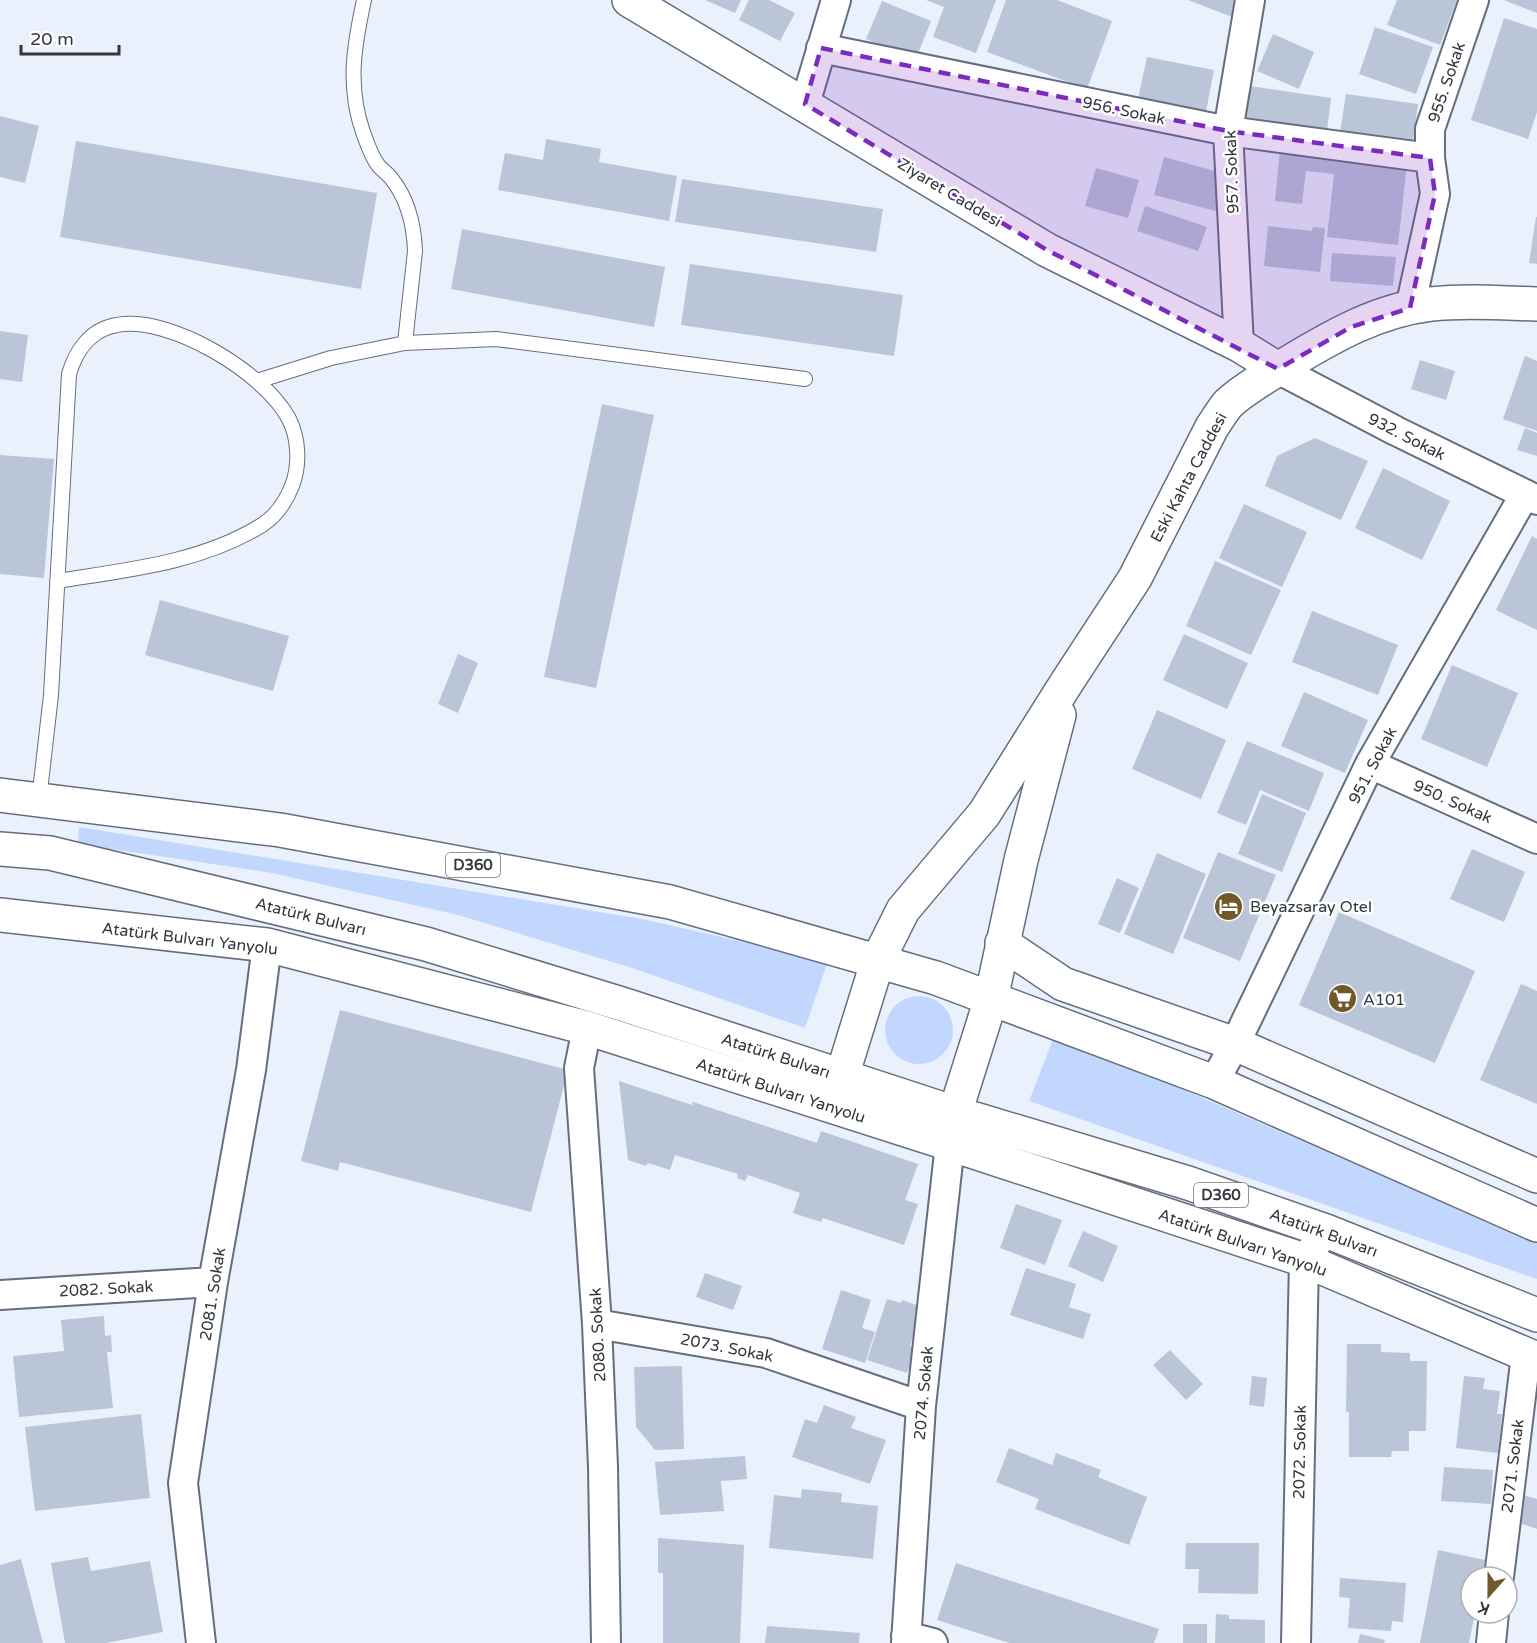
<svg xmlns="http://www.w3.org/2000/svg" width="1537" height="1643" font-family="'Varela Round',sans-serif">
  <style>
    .green { fill: #c1d7fd }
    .building { fill: #bac5d7 }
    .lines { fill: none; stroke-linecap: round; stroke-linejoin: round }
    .lane-casing { stroke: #656e7f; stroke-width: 16 }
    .street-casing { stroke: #656e7f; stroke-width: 32 }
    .secondary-casing { stroke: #656e7f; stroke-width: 36 }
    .highway-casing { stroke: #656e7f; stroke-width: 36 }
    .lane { stroke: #fff; stroke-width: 14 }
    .street { stroke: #fff; stroke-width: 28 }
    .secondary { stroke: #fff; stroke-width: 33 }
    .highway { stroke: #fff; stroke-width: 33 }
    .marked { fill: #7b2cbf; fill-opacity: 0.2; stroke: #7b2cbf; stroke-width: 4.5; stroke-dasharray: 12 8; stroke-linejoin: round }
    .labels { text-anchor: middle; stroke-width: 5; stroke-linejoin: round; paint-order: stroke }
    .shield { fill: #fff; stroke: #707378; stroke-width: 1.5 }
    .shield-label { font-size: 15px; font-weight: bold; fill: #32373e }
    .street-label { font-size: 16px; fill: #32373e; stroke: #fff }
    .poi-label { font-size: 16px; fill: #32373e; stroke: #fff; text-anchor: start }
  </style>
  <rect width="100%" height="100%" fill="#eaf1fc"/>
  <path class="green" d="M 79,827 L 642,919 L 828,961 L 805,1028 L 632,968 L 458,915 L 272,873 L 78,844 Z
    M885 1030a34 34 0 1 1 68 0a34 34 0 1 1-68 0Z
    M 1055,1034 L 1537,1243 L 1537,1279 L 1029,1101 Z"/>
  <path class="building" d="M 705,0 L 741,0 L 735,13 Z
    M 749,0 L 769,0 L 795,13 L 780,41 L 739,20 Z
    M 926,0 L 996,0 L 976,53 L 933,37 L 944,7 Z
    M 1006,0 L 1057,0 L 1112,21 L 1087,89 L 987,52 Z
    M 1188,0 L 1242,0 L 1235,18 Z
    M 1397,0 L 1457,0 L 1440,45 L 1387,25 Z
    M 1504,0 L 1537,0 L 1537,13 Z
    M 882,1 L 931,21 L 916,59 L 866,39 Z
    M 1504,18 L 1537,29 L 1537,112 L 1528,139 L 1471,120 Z
    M 1375,27 L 1433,47 L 1416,94 L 1359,74 Z
    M 1273,34 L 1314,52 L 1299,89 L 1257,71 Z
    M 1147,57 L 1214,70 L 1204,122 L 1136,108 Z
    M 1250,86 L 1331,98 L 1326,139 L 1244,128 Z
    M 1346,94 L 1418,104 L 1413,142 L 1340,132 Z
    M 0,116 L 39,126 L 25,183 L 0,177 Z
    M 546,139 L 601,149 L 599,162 L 677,176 L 669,221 L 498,190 L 505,153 L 543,160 Z
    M 76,141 L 377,193 L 361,289 L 60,237 Z
    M 1280,149 L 1407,163 L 1398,245 L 1327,237 L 1334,174 L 1306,171 L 1302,204 L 1275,201 Z
    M 1164,157 L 1226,174 L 1216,211 L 1154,195 Z
    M 1096,168 L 1139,180 L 1128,218 L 1085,206 Z
    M 682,179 L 883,209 L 876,252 L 675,222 Z
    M 1145,206 L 1207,227 L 1198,251 L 1137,231 Z
    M 1536,217 L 1537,217 L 1537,264 L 1529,263 Z
    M 1268,226 L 1312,231 L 1313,227 L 1325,228 L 1320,272 L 1264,266 Z
    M 462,229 L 665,267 L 654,327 L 451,289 Z
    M 1332,253 L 1396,257 L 1393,286 L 1330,281 Z
    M 690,264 L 903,295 L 894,356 L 681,325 Z
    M 0,331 L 28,335 L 22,382 L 0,379 Z
    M 1525,356 L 1537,361 L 1537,431 L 1503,419 Z
    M 1420,360 L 1455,371 L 1446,400 L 1411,389 Z
    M 602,404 L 654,415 L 596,688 L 544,677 Z
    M 1525,428 L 1537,433 L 1537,456 L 1517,450 Z
    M 1315,438 L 1368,461 L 1341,520 L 1265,486 L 1277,456 Z
    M 0,455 L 54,459 L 44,578 L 0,574 Z
    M 1383,468 L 1450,501 L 1422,560 L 1355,528 Z
    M 1244,504 L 1307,532 L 1282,587 L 1219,558 Z
    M 1532,536 L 1537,539 L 1537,630 L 1496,610 Z
    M 1215,561 L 1281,590 L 1251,655 L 1186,626 Z
    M 160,600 L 289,636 L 273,691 L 145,655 Z
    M 1312,611 L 1398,645 L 1378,695 L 1292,662 Z
    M 1184,634 L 1248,663 L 1227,709 L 1163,680 Z
    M 458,654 L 478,663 L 458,713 L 438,704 Z
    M 1452,665 L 1518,693 L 1487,767 L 1421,739 Z
    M 1304,692 L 1368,720 L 1345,773 L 1281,746 Z
    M 1157,710 L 1226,740 L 1201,799 L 1132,769 Z
    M 1247,741 L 1324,773 L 1309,811 L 1260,790 L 1246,825 L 1217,813 Z
    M 1262,794 L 1306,813 L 1282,872 L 1238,854 Z
    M 1472,849 L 1525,872 L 1504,922 L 1450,899 Z
    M 1218,852 L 1276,875 L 1240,961 L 1183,938 Z
    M 1157,853 L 1206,874 L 1173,954 L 1124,934 Z
    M 1117,878 L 1139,888 L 1120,933 L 1098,924 Z
    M 1339,912 L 1475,971 L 1435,1063 L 1299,1005 Z
    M 1521,984 L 1537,991 L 1537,1104 L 1480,1080 Z
    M 340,1010 L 568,1070 L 531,1212 L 340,1162 L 338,1171 L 301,1161 Z
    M 619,1081 L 692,1105 L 693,1102 L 817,1143 L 821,1131 L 918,1164 L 905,1200 L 918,1204 L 904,1245 L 823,1218 L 821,1222 L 793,1213 L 800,1193 L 748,1175 L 745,1181 L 737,1178 L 738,1174 L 675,1155 L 670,1170 L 648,1163 L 646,1166 L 628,1160 Z
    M 1016,1204 L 1062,1220 L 1045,1265 L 1000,1248 Z
    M 1083,1231 L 1118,1246 L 1103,1282 L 1068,1266 Z
    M 1026,1268 L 1076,1284 L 1069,1307 L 1091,1314 L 1083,1339 L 1010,1315 Z
    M 705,1273 L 742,1286 L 733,1310 L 696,1297 Z
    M 841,1290 L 871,1300 L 862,1328 L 875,1332 L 865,1363 L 822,1349 Z
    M 887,1299 L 901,1303 L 902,1300 L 922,1307 L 910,1346 L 916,1348 L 907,1373 L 867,1360 Z
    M 104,1316 L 105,1336 L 111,1335 L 112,1352 L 107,1352 L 113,1408 L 19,1417 L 13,1356 L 64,1351 L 61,1320 Z
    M 1347,1344 L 1381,1344 L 1381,1352 L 1410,1353 L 1410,1361 L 1427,1361 L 1426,1431 L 1409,1431 L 1409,1451 L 1392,1451 L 1391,1457 L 1349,1457 L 1349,1412 L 1346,1412 Z
    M 1170,1350 L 1203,1384 L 1186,1400 L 1153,1365 Z
    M 682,1366 L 684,1449 L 655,1450 L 636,1427 L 634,1367 Z
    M 1252,1376 L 1267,1378 L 1264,1407 L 1249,1405 Z
    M 1464,1376 L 1485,1378 L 1483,1389 L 1500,1391 L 1497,1414 L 1502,1414 L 1498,1453 L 1456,1448 Z
    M 824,1405 L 856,1417 L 851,1428 L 886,1440 L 870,1484 L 792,1457 L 805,1419 L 817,1423 Z
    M 141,1414 L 150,1498 L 35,1511 L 25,1427 Z
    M 1009,1448 L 1052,1465 L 1056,1453 L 1101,1470 L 1098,1477 L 1147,1497 L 1129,1545 L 1035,1509 L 1039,1499 L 996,1482 Z
    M 745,1456 L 747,1479 L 721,1481 L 724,1511 L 660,1515 L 655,1462 Z
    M 1444,1467 L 1493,1470 L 1491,1504 L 1441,1501 Z
    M 802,1489 L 842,1493 L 841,1502 L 878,1506 L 873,1559 L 769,1548 L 774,1495 L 801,1498 Z
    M 1523,1495 L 1537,1499 L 1537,1529 L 1514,1521 Z
    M 658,1538 L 744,1545 L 740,1643 L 663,1643 L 663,1573 L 658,1573 Z
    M 1186,1543 L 1259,1543 L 1258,1594 L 1198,1593 L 1199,1569 L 1185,1569 Z
    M 1438,1550 L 1485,1560 L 1482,1577 L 1471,1577 L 1471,1613 L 1475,1613 L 1469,1643 L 1420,1643 Z
    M 88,1557 L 91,1571 L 150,1561 L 163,1632 L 106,1643 L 65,1643 L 51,1563 Z
    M 21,1559 L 43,1643 L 0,1643 L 0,1565 Z
    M 956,1563 L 1159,1629 L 1154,1643 L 1009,1643 L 937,1620 Z
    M 1340,1578 L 1406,1583 L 1403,1622 L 1392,1621 L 1391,1631 L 1348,1628 L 1350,1598 L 1339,1597 Z
    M 1216,1614 L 1229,1615 L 1229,1619 L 1265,1620 L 1265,1643 L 1215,1643 Z
    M 1183,1624 L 1207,1624 L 1207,1643 L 1183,1643 Z
    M 767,1626 L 860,1633 L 859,1643 L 765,1643 Z
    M 1360,1634 L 1385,1640 L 1384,1643 L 1358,1643 Z"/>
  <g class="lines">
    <defs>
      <path id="lane" d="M 364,0 C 354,46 347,86 363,132 C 367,143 371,156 378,165 C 382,170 387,173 391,178 C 408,199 414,224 415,251 L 405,343
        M 257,381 L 331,358 L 405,343 L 496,339 L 805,379
        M 39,800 L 51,695 L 69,374 C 76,350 91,329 117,325 C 170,315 265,373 289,419 C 299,439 300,465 292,486 C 286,501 276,516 262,525 C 201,563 126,570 57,581"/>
      <path id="street" d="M 821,48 L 1228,131 L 1430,158
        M 805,104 L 836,0
        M 1410,308 L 1435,194 L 1430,158 L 1430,129 L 1474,0
        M 1239,345 L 1228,131 L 1250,0
        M 1278,369 L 1396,431 L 1537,500
        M 1370,764 L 1537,839
        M 587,1028 L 579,1068 L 597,1324 L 603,1467 L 606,1643
        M 1214,1082 L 1235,1044 L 1370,764 L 1525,494
        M 0,1295 L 213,1282
        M 597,1324 L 766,1353 L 921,1406
        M 1499,1577 L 1526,1355
        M 906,1636 L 933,1643
        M 201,1643 L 183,1483 L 213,1282 L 251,1070 L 267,945
        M 906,1643 L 921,1406 L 950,1144
        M 1296,1643 L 1304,1260 L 1326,1231
        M 1491,1643 L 1494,1613"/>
      <path id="secondary" d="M 629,0 L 1047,250 L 1239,345 L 1278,369
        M 0,915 L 267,945 L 587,1028 L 950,1144 L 1304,1260 L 1537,1359
        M 1002,943 L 1063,984 L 1235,1044 L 1537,1176
        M 878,960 L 903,910 L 984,814 L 1067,682 L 1135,578 L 1212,427 C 1217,420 1222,411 1228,404 C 1242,390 1270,374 1288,363 C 1333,336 1378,310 1431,304 C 1466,300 1502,303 1537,304
        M 991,999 L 1021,860 L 1059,715"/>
      <path id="highway" d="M 0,795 L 280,830 L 670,902 L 936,978 L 1214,1082 L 1537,1225
        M 0,849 L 50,853 L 426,944 L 625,1005 L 955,1113 L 1188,1183 L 1326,1231 L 1537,1315
        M 842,1076 L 878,960
        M 955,1113 L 991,999"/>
    </defs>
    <use href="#lane" class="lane-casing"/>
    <use href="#street" class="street-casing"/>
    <use href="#secondary" class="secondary-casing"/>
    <use href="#highway" class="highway-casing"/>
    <use href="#lane" class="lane"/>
    <use href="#street" class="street"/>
    <use href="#secondary" class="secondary"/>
    <use href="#highway" class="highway"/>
  </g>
  <path class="marked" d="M 821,48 L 1228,131 L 1430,158 L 1435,194 L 1410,308 L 1351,327 L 1278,369 L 1047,250 L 805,104 Z"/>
  <defs>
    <symbol id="hotel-disc" viewBox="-11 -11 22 22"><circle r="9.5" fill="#715829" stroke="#fff"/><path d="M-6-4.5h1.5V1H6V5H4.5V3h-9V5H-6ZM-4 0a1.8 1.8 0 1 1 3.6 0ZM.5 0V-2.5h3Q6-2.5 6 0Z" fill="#fff"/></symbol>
    <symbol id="supermarket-disc" viewBox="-11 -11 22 22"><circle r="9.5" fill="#715829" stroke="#fff"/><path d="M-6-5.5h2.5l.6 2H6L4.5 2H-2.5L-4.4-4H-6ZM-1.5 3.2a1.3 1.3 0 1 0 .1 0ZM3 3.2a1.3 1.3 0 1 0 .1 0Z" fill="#fff"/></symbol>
  </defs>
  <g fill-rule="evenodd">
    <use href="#hotel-disc" x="1212" y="890" width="33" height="33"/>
    <use href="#supermarket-disc" x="1326" y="982" width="33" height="33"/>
  </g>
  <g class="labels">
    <g class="shield">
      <rect x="446" y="853" width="54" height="24" rx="4.5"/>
      <rect x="1194" y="1183" width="54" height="24" rx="4.5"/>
    </g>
    <g class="shield-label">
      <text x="473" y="870">D360</text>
      <text x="1221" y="1200">D360</text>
    </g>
    <g class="street-label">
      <text transform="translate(1446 82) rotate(-71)" y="6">955. Sokak</text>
      <text transform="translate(1124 110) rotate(12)" y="6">956. Sokak</text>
      <text transform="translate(1231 172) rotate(-92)" y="6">957. Sokak</text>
      <text transform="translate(950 192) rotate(31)" y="6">Ziyaret Caddesi</text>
      <text transform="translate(1407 436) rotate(27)" y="6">932. Sokak</text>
      <text transform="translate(1188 477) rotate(-62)" y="6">Eski Kahta Caddesi</text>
      <text transform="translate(1372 765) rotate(-62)" y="6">951. Sokak</text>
      <text transform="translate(1453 801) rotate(24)" y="6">950. Sokak</text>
      <text transform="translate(311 916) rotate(14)" y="6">Atatürk Bulvarı</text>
      <text transform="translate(190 938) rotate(7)" y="6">Atatürk Bulvarı Yanyolu</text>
      <text transform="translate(776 1055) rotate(18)" y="6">Atatürk Bulvarı</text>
      <text transform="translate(781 1090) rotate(18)" y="6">Atatürk Bulvarı Yanyolu</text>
      <text transform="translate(1324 1232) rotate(20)" y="6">Atatürk Bulvarı</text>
      <text transform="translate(1243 1242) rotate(19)" y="6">Atatürk Bulvarı Yanyolu</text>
      <text transform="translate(106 1288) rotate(-3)" y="6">2082. Sokak</text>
      <text transform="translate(212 1294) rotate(-81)" y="6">2081. Sokak</text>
      <text transform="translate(597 1335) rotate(-93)" y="6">2080. Sokak</text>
      <text transform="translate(727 1347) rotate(11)" y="6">2073. Sokak</text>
      <text transform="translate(923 1393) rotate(-85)" y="6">2074. Sokak</text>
      <text transform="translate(1299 1452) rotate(-89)" y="6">2072. Sokak</text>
      <text transform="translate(1512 1466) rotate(-83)" y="6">2071. Sokak</text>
    </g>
    <g class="poi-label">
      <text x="1250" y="912">Beyazsaray Otel</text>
      <text x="1363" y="1005">A101</text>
    </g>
  </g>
  <g transform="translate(1489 1595) rotate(201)"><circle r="28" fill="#ffffff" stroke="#adafb2" stroke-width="1.5"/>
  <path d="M0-4.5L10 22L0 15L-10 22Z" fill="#715829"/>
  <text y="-9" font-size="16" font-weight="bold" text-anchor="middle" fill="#32373e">K</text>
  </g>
  <path d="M21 45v9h98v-9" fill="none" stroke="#32373e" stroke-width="3"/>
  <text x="30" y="45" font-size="18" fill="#32373e" stroke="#ffffff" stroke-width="4.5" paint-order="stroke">20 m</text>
</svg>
